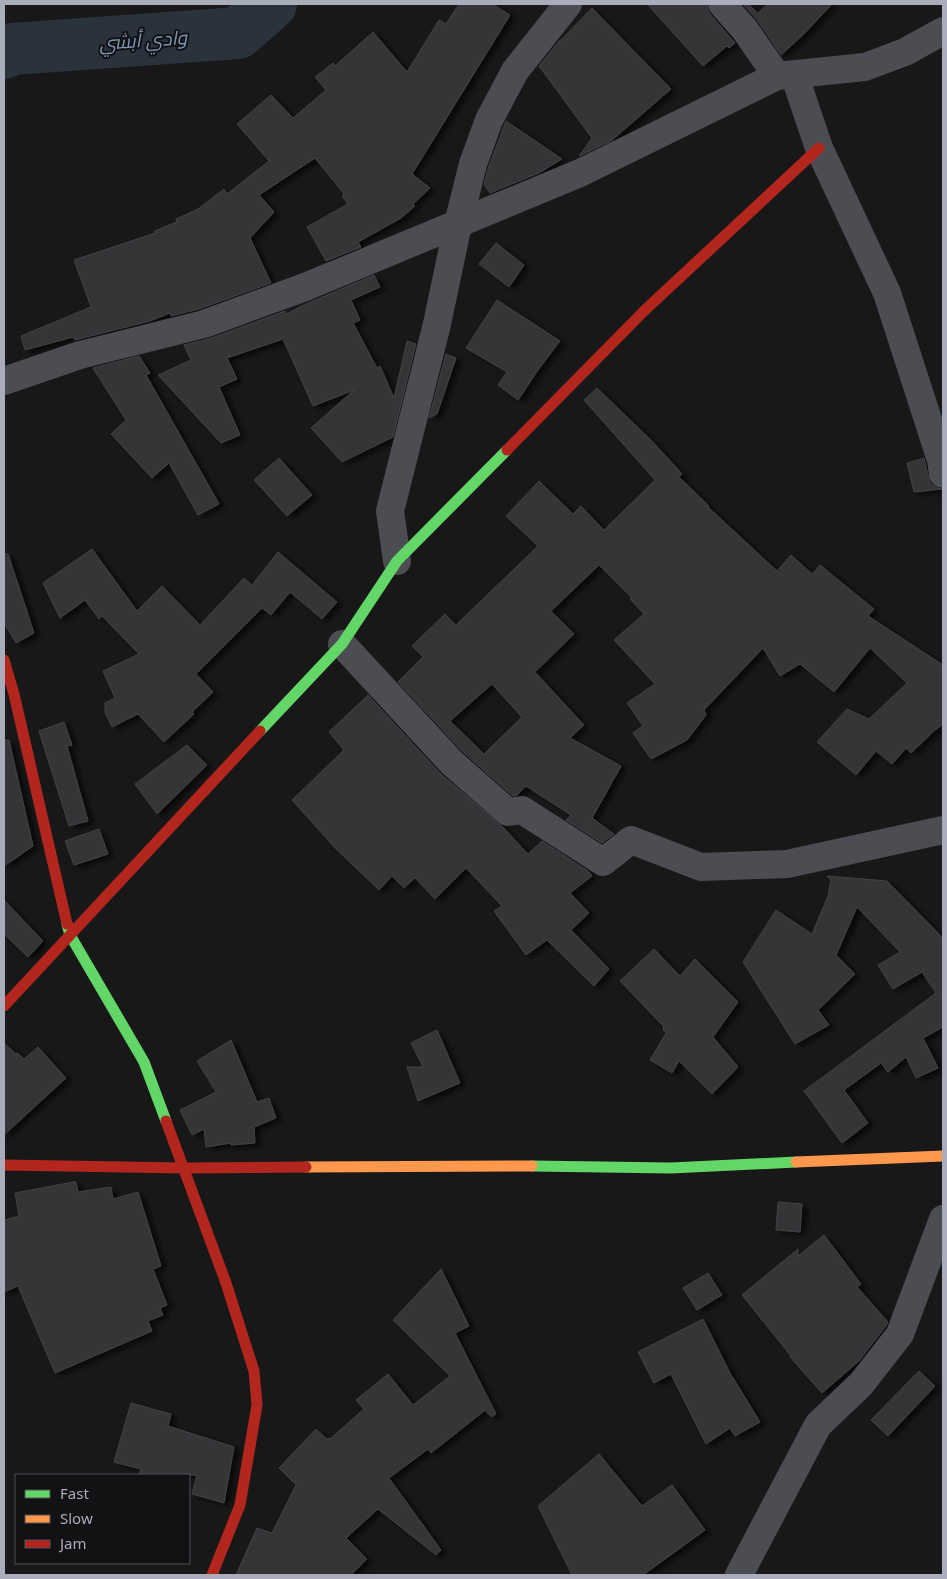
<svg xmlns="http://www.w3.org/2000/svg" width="947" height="1579" font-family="'Noto Sans',Cairo,sans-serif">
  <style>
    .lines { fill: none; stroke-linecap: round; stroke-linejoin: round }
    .river { stroke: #2a323c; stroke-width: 52 }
    .building { fill: #363638; stroke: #414245; fill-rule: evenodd; filter: url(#shadow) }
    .street { stroke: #4c4d52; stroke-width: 28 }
    .fast { stroke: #63d668; stroke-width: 11 }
    .slow { stroke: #ff974d; stroke-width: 11 }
    .jam { stroke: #b3261e; stroke-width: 11 }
    .labels { text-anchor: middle; stroke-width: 4; stroke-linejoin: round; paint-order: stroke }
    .water-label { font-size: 19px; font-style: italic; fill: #7c97b9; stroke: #121215 }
  </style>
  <defs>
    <filter id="shadow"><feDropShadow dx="5.5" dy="3" stdDeviation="2.5" flood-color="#0009"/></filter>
  </defs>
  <rect width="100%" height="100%" fill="#181819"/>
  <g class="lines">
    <path class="river" d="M 4,53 L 12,49 L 238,33 L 271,4"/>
  </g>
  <path class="building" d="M 459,4 L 492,4 L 510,15 L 412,174 L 430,188 L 413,204 L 415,206 L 401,218 L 358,242 L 361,247 L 326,261 L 307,227 L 348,204 L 342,196 L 344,194 L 315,158 L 259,195 L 274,212 L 250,238 L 271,283 L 199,309 L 171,316 L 170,313 L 150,321 L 75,340 L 73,337 L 25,350 L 21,336 L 91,307 L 74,260 L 155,233 L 154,231 L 177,222 L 176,219 L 198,209 L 224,189 L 227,194 L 269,161 L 237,124 L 271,95 L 293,118 L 326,90 L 315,77 L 333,63 L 335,66 L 373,32 L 407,72 L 439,20 L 446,24 Z
    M 647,4 L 707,4 L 707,8 L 710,14 L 735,43 L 729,48 L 727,46 L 703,66 Z
    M 743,4 L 748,4 L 758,13 L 768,4 L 832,4 L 804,34 L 781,55 L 758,21 Z
    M 592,8 L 671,89 L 611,141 L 579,156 L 592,138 L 539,66 L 560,40 L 561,40 Z
    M 506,121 L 562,159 L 539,173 L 490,193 L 484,184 L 488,169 Z
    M 496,243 L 524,265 L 509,287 L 479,264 Z
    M 374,275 L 380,287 L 351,300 L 360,320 L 353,323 L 377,368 L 380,366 L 394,398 L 407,341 L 416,344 L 393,437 L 342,462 L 311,428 L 354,390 L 313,406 L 283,339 L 227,358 L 237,379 L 219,387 L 240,435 L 221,443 L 158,375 L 191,360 L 184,345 L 209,339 L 285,311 L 286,314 L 308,303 Z
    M 497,300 L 560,341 L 538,370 L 518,400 L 498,385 L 507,372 L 466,348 Z
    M 446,354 L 456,358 L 437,414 L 429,418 Z
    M 139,356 L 150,373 L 146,375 L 219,504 L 198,515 L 169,463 L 152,478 L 111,434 L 126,420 L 93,368 Z
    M 597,388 L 653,442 L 682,474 L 679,477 L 709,506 L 708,507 L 777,571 L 791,555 L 812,574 L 820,565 L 874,609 L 868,616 L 943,665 L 943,724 L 934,731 L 911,753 L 906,748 L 892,764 L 876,751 L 856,775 L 817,742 L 847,709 L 869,719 L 907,683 L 870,648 L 834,692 L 800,664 L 780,676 L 763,648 L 704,710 L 706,715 L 687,740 L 651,759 L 633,733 L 643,726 L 627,703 L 655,684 L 614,640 L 644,614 L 630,599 L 632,598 L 599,565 L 551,611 L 574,634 L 535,672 L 584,725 L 570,738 L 621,766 L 592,818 L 614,834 L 602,843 L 566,820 L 571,815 L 526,786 L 517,795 L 513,796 L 463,752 L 398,682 L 423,657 L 412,646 L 445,614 L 456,625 L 538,546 L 506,516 L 539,481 L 573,514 L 581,506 L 604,530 L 655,480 L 584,400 ZM 492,684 L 522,717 L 484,754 L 450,721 Z
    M 279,458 L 312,495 L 287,516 L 254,480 Z
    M 924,458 L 930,483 L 937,488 L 942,489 L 914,492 L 907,463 Z
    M 92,549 L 137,611 L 162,586 L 200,625 L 244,578 L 252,585 L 278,552 L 337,602 L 322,619 L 290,592 L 271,615 L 262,608 L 196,674 L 213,692 L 192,712 L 194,714 L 164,742 L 138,714 L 112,727 L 105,712 L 105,703 L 115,698 L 103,671 L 139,654 L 102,616 L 99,619 L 85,600 L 60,618 L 43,583 Z
    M 4,554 L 8,554 L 34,633 L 16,643 L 4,623 Z
    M 368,695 L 441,774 L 502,826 L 528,854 L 542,841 L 588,871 L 592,876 L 570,893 L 589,913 L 571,930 L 609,969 L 594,986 L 547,940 L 526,955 L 494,911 L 502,906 L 466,868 L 435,899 L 415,878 L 404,888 L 392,876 L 379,890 L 335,848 L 292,800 L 344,750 L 329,732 Z
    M 64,722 L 72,745 L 67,746 L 88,821 L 69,826 L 39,731 Z
    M 4,740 L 9,740 L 33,846 L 4,866 Z
    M 187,745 L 207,765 L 157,814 L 135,784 Z
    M 99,829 L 108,854 L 74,865 L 65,841 Z
    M 827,876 L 887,881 L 943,938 L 943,1027 L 923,1038 L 938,1068 L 916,1078 L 906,1057 L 888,1072 L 881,1063 L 844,1090 L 868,1123 L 842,1143 L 804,1091 L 936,993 L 922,972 L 893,989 L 878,965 L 900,952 L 857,907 L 836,955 L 855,974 L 818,1010 L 829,1025 L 795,1044 L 743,962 L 776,910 L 812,934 L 828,896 L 831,880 Z
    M 4,900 L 43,941 L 28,957 L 4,934 Z
    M 654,949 L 680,976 L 695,959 L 738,1002 L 713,1037 L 738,1067 L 712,1094 L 679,1061 L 672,1073 L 650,1060 L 666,1033 L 663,1030 L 664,1027 L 620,981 Z
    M 437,1030 L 460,1083 L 418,1101 L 407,1067 L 423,1067 L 411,1043 Z
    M 231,1040 L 257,1102 L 269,1098 L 276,1118 L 254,1127 L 255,1143 L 231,1145 L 231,1143 L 206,1147 L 204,1129 L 192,1135 L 180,1110 L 216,1092 L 197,1061 Z
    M 4,1043 L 16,1054 L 17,1053 L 24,1059 L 38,1047 L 66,1078 L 4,1135 Z
    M 73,1182 L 76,1182 L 78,1192 L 111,1187 L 113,1199 L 138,1192 L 161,1266 L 153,1269 L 167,1305 L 160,1308 L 163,1315 L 148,1321 L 152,1331 L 55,1373 L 18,1286 L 4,1292 L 4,1220 L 19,1216 L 15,1193 Z
    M 778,1202 L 802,1204 L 800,1232 L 776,1230 Z
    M 824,1235 L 861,1284 L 857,1287 L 888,1322 L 886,1326 L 859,1361 L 822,1393 L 790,1357 L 791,1356 L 742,1295 L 798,1249 L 798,1256 Z
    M 441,1269 L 469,1326 L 455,1333 L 496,1414 L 492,1417 L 481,1407 L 484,1411 L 431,1453 L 428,1449 L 389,1478 L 441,1550 L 436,1555 L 378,1509 L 346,1538 L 367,1559 L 351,1575 L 236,1575 L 257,1528 L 272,1533 L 296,1485 L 279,1468 L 316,1429 L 327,1439 L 329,1438 L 330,1439 L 364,1409 L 356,1400 L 388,1374 L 413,1405 L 450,1376 L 393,1320 Z
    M 708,1273 L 722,1295 L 697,1310 L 683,1288 Z
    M 703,1319 L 730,1373 L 760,1422 L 735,1436 L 730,1428 L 706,1444 L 671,1374 L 654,1383 L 638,1352 Z
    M 919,1371 L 935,1386 L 888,1436 L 871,1420 Z
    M 131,1403 L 171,1414 L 168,1426 L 234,1447 L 224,1503 L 192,1494 L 197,1475 L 139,1475 L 141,1469 L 114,1462 Z
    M 599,1454 L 642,1506 L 672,1485 L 705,1530 L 643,1575 L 572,1575 L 538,1506 Z"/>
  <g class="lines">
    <path class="street" d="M 722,4 L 745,30 L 777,76 L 865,67 L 905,52 L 943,31
      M 794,74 L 819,148 L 887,293 L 941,460 L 943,474
      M 4,381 L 80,355 L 204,324 L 305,287 L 580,173 L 777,76
      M 397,561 L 390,511 L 437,324 L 458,224 L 473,164 L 489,120 L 515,71 L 568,4
      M 342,644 L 452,763 L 508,812 L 522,810 L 603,862 L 631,840 L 701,867 L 787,864 L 943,830
      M 739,1575 L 818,1425 L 861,1384 L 900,1334 L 943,1219"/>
    <path class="fast" d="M 260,731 L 342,644 L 397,561 L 507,450
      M 67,924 L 70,935 L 144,1062 L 166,1121
      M 532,1166 L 671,1168 L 796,1162"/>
    <path class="slow" d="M 796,1162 L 943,1156
      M 306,1167 L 532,1166"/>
    <path class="jam" d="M 507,450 L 645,310 L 819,148
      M 4,660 L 14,694 L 67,924
      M 4,1006 L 260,731
      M 166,1121 L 226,1283 L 254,1371 L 257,1405 L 240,1505 L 212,1575
      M 4,1165 L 184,1168 L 306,1167"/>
  </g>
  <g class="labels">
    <g class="water-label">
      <text transform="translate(143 40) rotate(-4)" y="7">وادي أبشي</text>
    </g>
  </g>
  <rect width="947" height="1579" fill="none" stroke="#a8acbb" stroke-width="10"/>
  <rect x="15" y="1474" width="175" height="90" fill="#121215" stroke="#4e5057"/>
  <rect x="25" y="1490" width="25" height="8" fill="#63d668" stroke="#4e5057"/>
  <text x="60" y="1499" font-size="15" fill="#a8acbb">Fast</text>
  <rect x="25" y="1515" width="25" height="8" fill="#ff974d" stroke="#4e5057"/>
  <text x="60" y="1524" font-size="15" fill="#a8acbb">Slow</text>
  <rect x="25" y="1540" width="25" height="8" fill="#b3261e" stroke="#4e5057"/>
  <text x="60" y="1549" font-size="15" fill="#a8acbb">Jam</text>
</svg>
